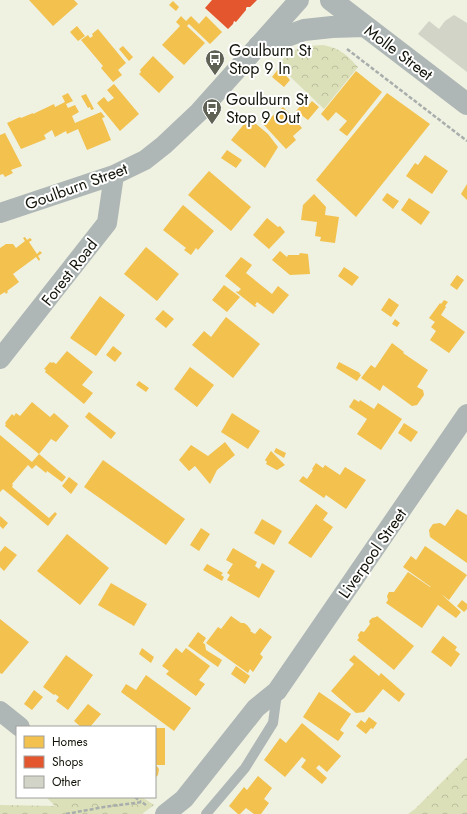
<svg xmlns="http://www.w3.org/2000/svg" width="467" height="814" font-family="Jost,sans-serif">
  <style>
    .park { fill: url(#park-crowns) }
    .homes { fill: #f2c14e }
    .shops { fill: #e4572e }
    .building { fill: #d2d4c7 }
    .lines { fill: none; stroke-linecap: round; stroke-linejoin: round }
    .path { stroke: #a8aeac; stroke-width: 2.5; stroke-dasharray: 4 2; stroke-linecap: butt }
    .service { stroke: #aeb6b6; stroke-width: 10 }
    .minor { stroke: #aeb6b6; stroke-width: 20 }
    .tertiary { stroke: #aeb6b6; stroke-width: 22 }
    .labels { text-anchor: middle; stroke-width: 4; stroke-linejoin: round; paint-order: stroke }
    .poi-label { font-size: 16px; fill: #121309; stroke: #fff; text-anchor: start }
    .street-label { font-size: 16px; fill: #121309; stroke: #fff }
  </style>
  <defs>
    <pattern id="park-crowns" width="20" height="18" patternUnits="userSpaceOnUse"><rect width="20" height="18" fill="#dce0b9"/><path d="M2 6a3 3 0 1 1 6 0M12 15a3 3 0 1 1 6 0" fill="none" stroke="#bcbf9e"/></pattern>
  </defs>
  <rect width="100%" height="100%" fill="#eff1e1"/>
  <path class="park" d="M 323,45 C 341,49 346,54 358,67 L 324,109 L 278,65 C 292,48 301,46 323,45 Z
    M 467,757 L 467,814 L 408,814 L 415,809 Z
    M 46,797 L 142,797 L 154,805 L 142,814 L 0,814 L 0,805 L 55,806 Z"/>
  <path class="homes" d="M 29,0 L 74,0 L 78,4 L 53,26 Z
    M 173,1 L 179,7 L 176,11 L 169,5 Z
    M 181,16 L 186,21 L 191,16 L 199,24 L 206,16 L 222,32 L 210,44 L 189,24 L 187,26 L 205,43 L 184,65 L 162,45 L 180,26 L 176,22 Z
    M 77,26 L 85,36 L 78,41 L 70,32 Z
    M 98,29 L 126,63 L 118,70 L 122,75 L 113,82 L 101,68 L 103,66 L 81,40 L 88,35 L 90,38 L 93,36 L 92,34 Z
    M 123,46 L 133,57 L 129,61 L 119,49 Z
    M 153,56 L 174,77 L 159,93 L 139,74 L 141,72 L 140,70 Z
    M 279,68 L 290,80 L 284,87 L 272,77 Z
    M 356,71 L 382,92 L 347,136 L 339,130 L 347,121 L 336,112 L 328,121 L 321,114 Z
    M 114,84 L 139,114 L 120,131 L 97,103 L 104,97 L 108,102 L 114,98 L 107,90 Z
    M 68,93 L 73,101 L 66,104 L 68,108 L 75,105 L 79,112 L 72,116 L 75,123 L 101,112 L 105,117 L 102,118 L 111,140 L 87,150 L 78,129 L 67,134 L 66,131 L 55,137 L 52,130 L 44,135 L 46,139 L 21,149 L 7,123 L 20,117 L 21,118 L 33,113 L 33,114 L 54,104 L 55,107 L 65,102 L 62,96 Z
    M 387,93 L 430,124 L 356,217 L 316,180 Z
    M 86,94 L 94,109 L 91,110 L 90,107 L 88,108 L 81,96 Z
    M 312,101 L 319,107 L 308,120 L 296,111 L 303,103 L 307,107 Z
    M 283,107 L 292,116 L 287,120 L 289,122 L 293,118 L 302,128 L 293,136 L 296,140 L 286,149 L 263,124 Z
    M 249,118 L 268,134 L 278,147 L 265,168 L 231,140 Z
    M 5,133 L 22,166 L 11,170 L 13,173 L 5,177 L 3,174 L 0,175 L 0,135 Z
    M 227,150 L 242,160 L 236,168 L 221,158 Z
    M 425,155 L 448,171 L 432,194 L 406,176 L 415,163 L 418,165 Z
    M 209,171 L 251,207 L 231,231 L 188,195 Z
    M 467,184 L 467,200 L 461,194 Z
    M 387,193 L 399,201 L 393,209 L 382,200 Z
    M 314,194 L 326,207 L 325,215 L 339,217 L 335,243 L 320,241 L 321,237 L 315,236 L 317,222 L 301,220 L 303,205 Z
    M 409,198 L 430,212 L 421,225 L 401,210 Z
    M 183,205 L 214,231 L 198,250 L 196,248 L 191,255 L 184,250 L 186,248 L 163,230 Z
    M 267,218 L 278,227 L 280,226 L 285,232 L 269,249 L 253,235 Z
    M 25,237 L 27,240 L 30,238 L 32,240 L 29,242 L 37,254 L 40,251 L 42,253 L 38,256 L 40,259 L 39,261 L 36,257 L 13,274 L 19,282 L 7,291 L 8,292 L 6,294 L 5,292 L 0,295 L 0,248 L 6,244 L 13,244 L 16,248 L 25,241 L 23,238 Z
    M 146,247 L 179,274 L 157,301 L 124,274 Z
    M 280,251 L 287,257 L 288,255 L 299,255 L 300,253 L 308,254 L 310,274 L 290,275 L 272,260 Z
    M 241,257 L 252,265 L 246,273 L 272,294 L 278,286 L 289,295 L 273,314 L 257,302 L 255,305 L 257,306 L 255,307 L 236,292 L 237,291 L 238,292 L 241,289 L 225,276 Z
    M 344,267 L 359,277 L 352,286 L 338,276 Z
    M 457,275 L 464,280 L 457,290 L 450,285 Z
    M 224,285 L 240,297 L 227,312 L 212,300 Z
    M 100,296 L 125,315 L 96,356 L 70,338 Z
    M 389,298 L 399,305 L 391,317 L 381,310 Z
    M 444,300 L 448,302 L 445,306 L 446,307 L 441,315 L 465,332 L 449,353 L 430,340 L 436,331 L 431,327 L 435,322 L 429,318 L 440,303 L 441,304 Z
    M 163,310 L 174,319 L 166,328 L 155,319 Z
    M 226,317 L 260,344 L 233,378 L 192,345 L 204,331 L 211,337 Z
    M 395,319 L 400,323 L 397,327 L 392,324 Z
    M 392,343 L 404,352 L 403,353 L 428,370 L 417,387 L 423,390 L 424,395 L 417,405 L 412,406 L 383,385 L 380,391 L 361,378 L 371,365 L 375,368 Z
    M 113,346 L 122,353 L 115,362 L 106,355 Z
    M 67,351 L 93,372 L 82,385 L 93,393 L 84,404 L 45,372 L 46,370 L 44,369 L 50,362 L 52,363 L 53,362 L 56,364 Z
    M 339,362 L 360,373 L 359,373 L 361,375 L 357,381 L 336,368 Z
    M 190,367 L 214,385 L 197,407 L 174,389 Z
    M 139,381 L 149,388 L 146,392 L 136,385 Z
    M 354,399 L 359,402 L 360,400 L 374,409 L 378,403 L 402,419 L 381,450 L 357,434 L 367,419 L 349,407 Z
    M 32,402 L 50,417 L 54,413 L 69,426 L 56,442 L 51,439 L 39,454 L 5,426 L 6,424 L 5,423 L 12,414 L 14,416 L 16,413 L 20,416 Z
    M 89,412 L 116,433 L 111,439 L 85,417 Z
    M 232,413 L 260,431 L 248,449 L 221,432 Z
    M 404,423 L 418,432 L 411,442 L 398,433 Z
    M 0,435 L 32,462 L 39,454 L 66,477 L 62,482 L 47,471 L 46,473 L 36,465 L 32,469 L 28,465 L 12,484 L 13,485 L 12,487 L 49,518 L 55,512 L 57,514 L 48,526 L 3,489 L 0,492 Z
    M 225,442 L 235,455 L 217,470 L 210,484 L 195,466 L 189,471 L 179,460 L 191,445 L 208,456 Z
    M 276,448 L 286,453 L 284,458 L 274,452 Z
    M 271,451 L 285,465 L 277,470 L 266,464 L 267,462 L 265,460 Z
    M 103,460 L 185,519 L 166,545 L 84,487 Z
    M 316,463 L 323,468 L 325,465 L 340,475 L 345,467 L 366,480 L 346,509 L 326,495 L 324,498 L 299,481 L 303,476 L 307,479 L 313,470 L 312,469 Z
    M 69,477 L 78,484 L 71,494 L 62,486 Z
    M 316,504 L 328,513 L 323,520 L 333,527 L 311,558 L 288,543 Z
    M 457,509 L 467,515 L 467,563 L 430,537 L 429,530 L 433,524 L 440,523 L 445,526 Z
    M 0,516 L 8,523 L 3,529 L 0,526 Z
    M 262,519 L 282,531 L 274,545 L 254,533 Z
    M 201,528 L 210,534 L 199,551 L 190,545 Z
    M 67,534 L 109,568 L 80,605 L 37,571 Z
    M 5,546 L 17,555 L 4,571 L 0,567 L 0,552 Z
    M 425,546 L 467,575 L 449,600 L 441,594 L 461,612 L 456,618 L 438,605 L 422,628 L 386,603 L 388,600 L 387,596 L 389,592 L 394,592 L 408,572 L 430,587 L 431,587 L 403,567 L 411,556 L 416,560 Z
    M 233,548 L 257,562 L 255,566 L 259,569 L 262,563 L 275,571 L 259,598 L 227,580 L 230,575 L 227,573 L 233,564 L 226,560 Z
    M 207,564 L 223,573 L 221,575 L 224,577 L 222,581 L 203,570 Z
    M 111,583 L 147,604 L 134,626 L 98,605 Z
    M 462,600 L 467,604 L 467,609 L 464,612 L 457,606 Z
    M 231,616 L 241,623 L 244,623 L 247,625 L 251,630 L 250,631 L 255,634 L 260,628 L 272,637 L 260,654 L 263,657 L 253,672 L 250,669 L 248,673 L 206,643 L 218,627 L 221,629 Z
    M 377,616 L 414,646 L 394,670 L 357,640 L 359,638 L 358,635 L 361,631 L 364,632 L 370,624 L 369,621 L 372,618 L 376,617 Z
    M 0,619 L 29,642 L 2,674 L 0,673 Z
    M 198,632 L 206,638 L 203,643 L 205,644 L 206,650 L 222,660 L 218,667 L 188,646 Z
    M 443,636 L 457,647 L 455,650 L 460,654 L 451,667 L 431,652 Z
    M 142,648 L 154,657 L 151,663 L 139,654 Z
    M 176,648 L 182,653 L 186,648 L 210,666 L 199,680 L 205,684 L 196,696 L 166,674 L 169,671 L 162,666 Z
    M 66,655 L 93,675 L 68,710 L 56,701 L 59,697 L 55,694 L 54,695 L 43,687 Z
    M 354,655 L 379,676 L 381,673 L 405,694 L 399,702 L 383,689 L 364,712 L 356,713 L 331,691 L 354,664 L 349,660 Z
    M 236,666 L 250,676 L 245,684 L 231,674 Z
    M 146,675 L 191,708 L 174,731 L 121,692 L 126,684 L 136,690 Z
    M 34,690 L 43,697 L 32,710 L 24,704 Z
    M 319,692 L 351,714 L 340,730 L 344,733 L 338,741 L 303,717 Z
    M 88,704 L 101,714 L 90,727 L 81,727 L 74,721 Z
    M 369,717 L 377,723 L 373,729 L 371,728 L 366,734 L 356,726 L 361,720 L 365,723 Z
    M 302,723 L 341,756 L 327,772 L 319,765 L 316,768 L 327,778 L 322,784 L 301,767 L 306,760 L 302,757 L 285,777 L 264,760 L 280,738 L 286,743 Z
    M 155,728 L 165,728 L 165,765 L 156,765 L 159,769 L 158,775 L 155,778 Z
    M 258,776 L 272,788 L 264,799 L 269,803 L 261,814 L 254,814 L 246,808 L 240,814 L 238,814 L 229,806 L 244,787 L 247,790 Z"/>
  <path class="shops" d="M 212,0 L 257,0 L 250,7 L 247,7 L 246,8 L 246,10 L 236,22 L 234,21 L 233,24 L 228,29 L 205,8 Z"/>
  <path class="building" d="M 454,15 L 467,23 L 467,72 L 418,34 L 429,21 L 439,29 L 445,21 Z"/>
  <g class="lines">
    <path class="path" d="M 347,49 L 467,141
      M 135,797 L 141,802
      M 66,814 L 104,807 L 142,802 L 147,806"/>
    <path class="service" d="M 206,814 L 245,768 L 273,723 L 277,693"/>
    <path class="minor" d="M 0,213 L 114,175 L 145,160 L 164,145 L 199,112 L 299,0
      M 0,359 L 107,223 L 114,175
      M 0,711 L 20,727
      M 165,814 L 184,799 L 256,708 L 277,691 L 467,414"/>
    <path class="tertiary" d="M 331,0 L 467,104
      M 259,46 L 304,30 L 332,27 L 364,26"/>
  </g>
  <defs>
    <symbol id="bus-pin" viewBox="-11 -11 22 30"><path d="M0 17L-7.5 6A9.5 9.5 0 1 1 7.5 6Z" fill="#5f6155" stroke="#fff"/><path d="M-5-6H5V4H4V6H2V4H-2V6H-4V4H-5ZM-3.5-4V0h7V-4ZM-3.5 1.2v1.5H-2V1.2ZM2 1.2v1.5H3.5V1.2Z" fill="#fff"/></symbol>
  </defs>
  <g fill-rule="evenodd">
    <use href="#bus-pin" x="204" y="48" width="22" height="30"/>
    <use href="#bus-pin" x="201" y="97" width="22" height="30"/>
  </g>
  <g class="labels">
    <g class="poi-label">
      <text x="229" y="56">Goulburn St<tspan x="229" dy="18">Stop 9 In</tspan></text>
      <text x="226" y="105">Goulburn St<tspan x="226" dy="18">Stop 9 Out</tspan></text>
    </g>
    <g class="street-label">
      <text transform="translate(399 52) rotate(37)" y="6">Molle Street</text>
      <text transform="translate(76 186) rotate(-20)" y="6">Goulburn Street</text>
      <text transform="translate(69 272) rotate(-52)" y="6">Forest Road</text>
      <text transform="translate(372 553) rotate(-55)" y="6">Liverpool Street</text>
    </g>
  </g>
  <rect x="16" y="726" width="140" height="72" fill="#ffffff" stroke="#a0a19d"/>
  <rect x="24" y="736" width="20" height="12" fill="#f2c14e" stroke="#a0a19d"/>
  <text x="52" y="746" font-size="12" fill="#121309">Homes</text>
  <rect x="24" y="756" width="20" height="12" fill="#e4572e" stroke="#a0a19d"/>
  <text x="52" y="766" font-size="12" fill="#121309">Shops</text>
  <rect x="24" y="776" width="20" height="12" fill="#d2d4c7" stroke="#a0a19d"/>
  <text x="52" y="786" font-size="12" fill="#121309">Other</text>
</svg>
